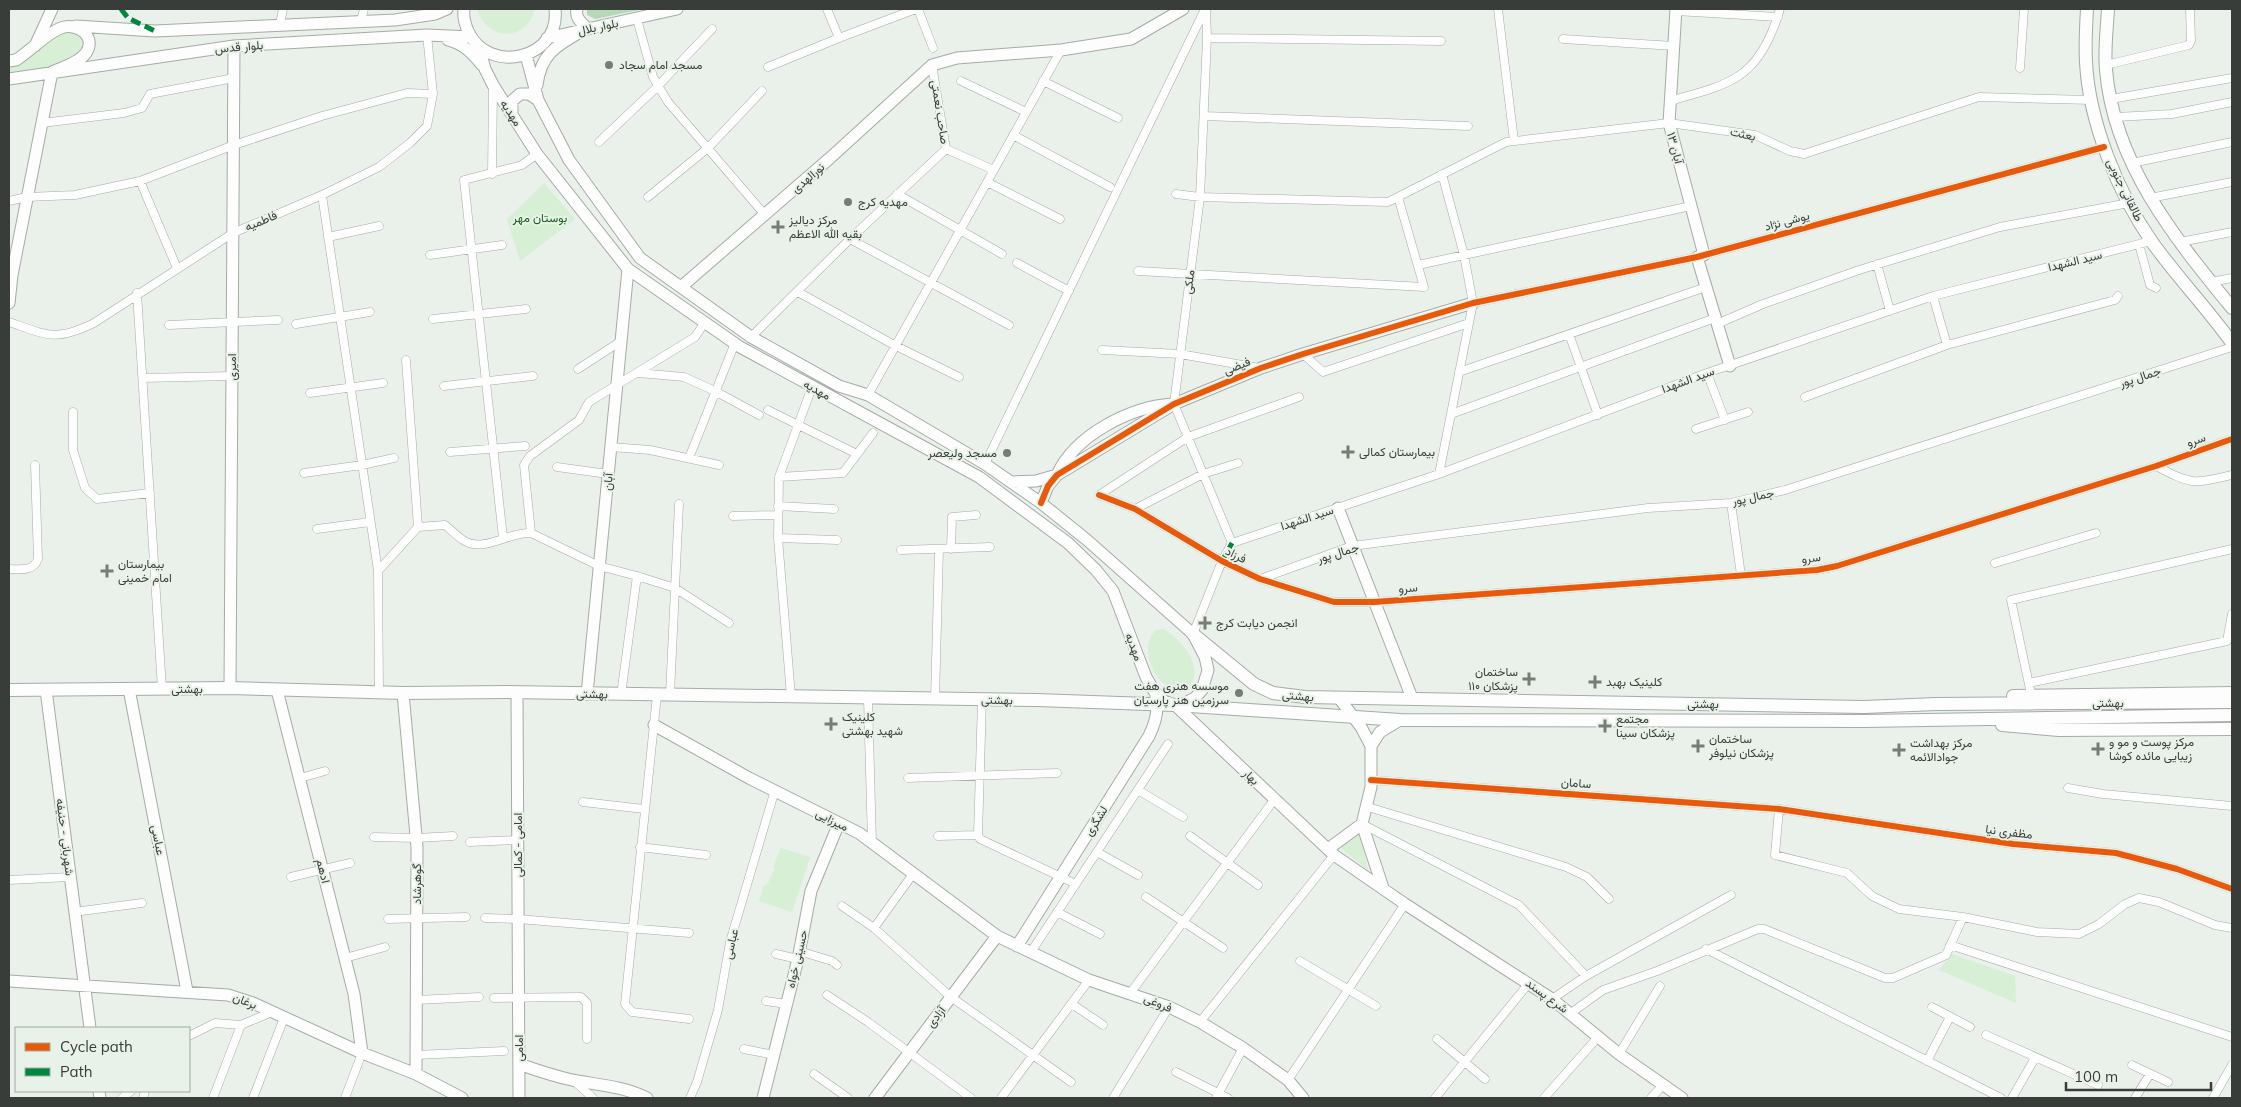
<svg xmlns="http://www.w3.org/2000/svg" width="2241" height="1107" font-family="Mulish,Vazirmatn,sans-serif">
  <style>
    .green { fill: #d6efd5 }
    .forest { fill: #b7d8b6 }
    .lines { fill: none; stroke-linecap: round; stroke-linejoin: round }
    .street-casing { stroke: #a6aba6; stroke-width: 9 }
    .secondary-casing { stroke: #a6aba6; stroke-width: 13 }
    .primary-casing { stroke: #a6aba6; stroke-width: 14 }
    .street { stroke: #fcfdfc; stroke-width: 8 }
    .secondary { stroke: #fcfdfc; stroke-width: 11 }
    .primary { stroke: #fcfdfc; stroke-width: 12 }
    .quiet { stroke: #00873e; stroke-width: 5; stroke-dasharray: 10 5; stroke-linecap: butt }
    .cycleway-casing { stroke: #e8f2e8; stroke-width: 9 }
    .cycleway { stroke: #e8590c; stroke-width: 6 }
    .poi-dot { fill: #777c77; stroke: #e8f2e8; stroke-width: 2 }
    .labels { text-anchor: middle; stroke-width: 4; stroke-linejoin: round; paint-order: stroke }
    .street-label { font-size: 12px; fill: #393d39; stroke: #e8f2e8 }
    .poi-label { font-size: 12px; fill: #393d39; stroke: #e8f2e8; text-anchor: start }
    .park-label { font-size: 12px; fill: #14621a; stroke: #e8f2e8 }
  </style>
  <rect width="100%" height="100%" fill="#eaf0ea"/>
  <path class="green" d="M 477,9 L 535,9 C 526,42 487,42 477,9 Z
    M 72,32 L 77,34 L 82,40 C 85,67 27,73 9,77 L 9,64 L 60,34 Z
    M 544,183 L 575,219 L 520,261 L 507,219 Z
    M 1163,629 C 1182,639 1211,674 1183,690 C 1157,693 1136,647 1156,630 Z
    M 1358,829 L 1368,870 L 1338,846 Z
    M 781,848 L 810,857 L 792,912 L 759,901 L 764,885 L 767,885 L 775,868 L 773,867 Z
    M 1952,954 L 2015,976 L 2016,1003 L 1939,970 Z"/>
  <path class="forest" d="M 587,9 L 644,9 L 595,19 L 587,15 Z"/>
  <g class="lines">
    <defs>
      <path id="street" d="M 918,9 L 933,48
        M 1206,9 L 1207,38 L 1200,197 L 1174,404 L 1232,543
        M 1498,9 L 1514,141
        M 1676,11 L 1778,17
        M 637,19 L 653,77 L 668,102 L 765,215
        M 361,21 L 364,9
        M 280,24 L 283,9
        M 839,38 L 916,9
        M 1207,38 L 1441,41
        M 1563,39 L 1674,46
        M 2106,65 L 2189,45 L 2191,41 L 2190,9
        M 768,67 L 839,38 L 827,9
        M 2020,68 L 2024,9
        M 961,81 L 1026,112
        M 1043,81 L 1118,118
        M 2111,99 L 2232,78
        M 1670,101 C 1692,94 1718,89 1737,77 C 1760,63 1773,33 1780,9
        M 1204,116 L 1468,126
        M 2116,117 L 2172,114 L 2232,102
        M 42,123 L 124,113 L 142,108 L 150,94 L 234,78
        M 1013,135 L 1110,187
        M 599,142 L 658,86 L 712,29
        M 946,149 L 994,170
        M 2132,163 L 2232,142
        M 492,174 L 493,87
        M 140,181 L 177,268
        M 987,182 L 1060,219
        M 897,194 L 1002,254
        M 1176,194 L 1200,197 L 1388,202 L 1506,142 L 1669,123 L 1755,135 L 1790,151 L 1804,154 L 1979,97 L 2091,100
        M 322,195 L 378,571 L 379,693
        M 648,197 L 708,148 L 762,91
        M 2150,198 L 2232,182
        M 9,201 L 27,197 L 75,195 L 140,181 L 234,145 L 322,116 L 407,93 L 433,94
        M 328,237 L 379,226
        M 850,239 L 1009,325
        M 2180,242 L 2232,232
        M 2139,244 L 2150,285 L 2156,288
        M 430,255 L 502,245
        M 1017,263 L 1069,291
        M 1877,264 L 1890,311
        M 1418,265 L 1691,206
        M 1138,271 L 1424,287 L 1398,197
        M 2211,282 L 2232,278
        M 798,292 L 896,346 L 959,377
        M 137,293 L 162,689
        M 1933,296 L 1947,345
        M 1473,303 L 1697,257 L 2104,147
        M 433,319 L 526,309
        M 9,322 C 47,335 55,342 94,323 L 233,233 L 322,195 L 379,167 L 410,143 L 427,126 L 433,94 L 427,35
        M 296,324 L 370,312
        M 1717,324 L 1763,304 L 1859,270 L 2000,227 L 2129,203
        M 169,325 L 278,320
        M 1569,334 L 1598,415
        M 751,337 L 850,239 L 946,149 L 932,65
        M 1102,350 L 1180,354 L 1259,368
        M 1303,354 L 1323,372 L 1469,323
        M 406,360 L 418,527
        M 578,369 L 621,341
        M 1459,372 L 1706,287
        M 638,373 L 684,377 L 715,391 L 759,415
        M 1707,373 L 1725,420
        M 143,378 L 232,376
        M 444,386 L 533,376
        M 310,393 L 383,383
        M 868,395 L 1061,50
        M 1805,397 L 1947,345 L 2115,300 L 2118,296
        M 768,410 L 857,454
        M 73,412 L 73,450 L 85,488 L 97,499 L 150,493
        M 1451,414 L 1715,318
        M 1696,429 L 1748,412
        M 611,447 L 650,450 L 719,465
        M 450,452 L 525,446
        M 689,458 L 735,343
        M 985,464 L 1205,9
        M 2156,466 C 2192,485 2193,484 2232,475
        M 557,467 L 608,474
        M 304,473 L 362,465 L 394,458
        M 1439,474 L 1473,303 L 1464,255 L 1442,174
        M 779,477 L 843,473 L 873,433
        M 1099,495 L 1135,509 L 1222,561 L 1260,579 L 1334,602 L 1374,602 L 1817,570 L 1837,566 L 2156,466 L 2232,439
        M 1099,495 L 1188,437 L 1299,397
        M 1731,503 L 1741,575
        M 778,506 L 834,509
        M 1135,509 L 1203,474 L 1238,463
        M 733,516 L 778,515
        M 317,529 L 370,522
        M 531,533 L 524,465 L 530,456 L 579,420 L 589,402 L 695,337 L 705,322
        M 503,538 L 464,180 L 522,165 L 537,154
        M 778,538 L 837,540
        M 1232,543 L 1439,474 L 1707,373 L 1933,296 L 2151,241
        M 951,549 L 952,517 L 976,515
        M 901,550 L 990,547
        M 1995,563 L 2096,533
        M 9,569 C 20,569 33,572 38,559 L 35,465
        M 378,571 L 418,527 L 445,525 C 451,530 457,536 463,540 C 484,554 510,531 531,533 L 599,566 L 637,576 L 675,588 L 729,623
        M 1260,579 L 1352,546 L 1648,508 L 1731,503 L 1785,490 L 2232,347
        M 1193,634 L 1222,561 L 1232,543
        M 2029,683 L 2227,641 L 2232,614
        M 670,694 L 679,504
        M 2031,694 L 2011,600 L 2232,549
        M 621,695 L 637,576
        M 657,695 L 625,1004 L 632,1012 L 689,1019
        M 791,696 L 778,538 L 779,477 L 812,387
        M 868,698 L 872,843
        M 935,699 L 939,549
        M 982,700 L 978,835 L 980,839 L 1076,884
        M 300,778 L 325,771
        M 908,778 L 1057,773
        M 1371,780 L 1779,809 L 2013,844 L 2116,853 L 2177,869 L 2232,889
        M 2068,788 L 2103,794 L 2232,806
        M 1138,790 L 1183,817
        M 583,802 L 644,809
        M 1368,807 L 1566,867 L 1587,877 L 1609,899
        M 1779,809 L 1775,855 L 1847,873 L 1872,896 L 1899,909 L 1963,917 L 2037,932 L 2079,934 L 2099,924 L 2125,904 L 2139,898 L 2159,902 L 2215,925 L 2232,928
        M 1362,824 L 1519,905 L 1586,976
        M 938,836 L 978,835
        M 1190,836 L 1258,885
        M 374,837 L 417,838 L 453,836
        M 470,842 L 518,840
        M 640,847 L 706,855
        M 1097,852 L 1138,875
        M 291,877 L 350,863
        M 9,880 L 70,877
        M 1146,897 L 1223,948
        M 842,906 L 874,928 L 951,997 L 1071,1082
        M 74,912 L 142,903
        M 1057,912 L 1100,934
        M 485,918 L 518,919 L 689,933
        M 388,919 L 466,917
        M 874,928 L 913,874
        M 1950,945 L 2232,1037
        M 1706,949 L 2001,1098
        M 799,951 L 832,961 L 837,965
        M 1031,952 L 1168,744
        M 776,954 L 798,959
        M 345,958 L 385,947
        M 1300,961 L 1376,1006
        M 1131,992 L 1274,800
        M 827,995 L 868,1022 L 971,1098
        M 494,998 L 581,997 L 587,1003 L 587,1039
        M 1552,999 L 1586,976 L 1731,895
        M 416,1000 L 479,997
        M 766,1001 L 786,1004
        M 1072,1004 L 1103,1025
        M 1932,1007 L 1970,1027
        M 1571,1013 L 1603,990 L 1657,971 L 1758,929 L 1764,929 L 1885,978 L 1893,978 L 1946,955 L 1963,917
        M 1200,1022 L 1334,855
        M 1986,1035 L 2098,1085
        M 189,1036 L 215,1023 L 241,1025 L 272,1012
        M 1437,1039 L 1485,1079
        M 744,1049 L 774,1055
        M 1619,1054 L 1660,986
        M 416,1055 L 504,1051
        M 1927,1061 L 1950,1017
        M 2132,1065 L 2168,1082
        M 1176,1072 L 1228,1098
        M 814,1074 L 848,1098
        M 1288,1080 L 1405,904
        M 574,1081 L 593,1098
        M 122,1098 L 131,1091
        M 143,1098 L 145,1091
        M 213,1098 L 241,1025
        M 253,1098 L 284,1018
        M 345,1098 L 362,1053
        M 690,1098 L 697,1082 L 718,1010 L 730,942 L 775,790
        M 1001,1098 L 1089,980
        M 1113,1098 L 1169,1007
        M 1216,1098 L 1243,1048
        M 1435,1098 L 1529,983
        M 1544,1098 L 1598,1037
        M 1651,1098 L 1662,1086
        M 2012,1098 L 2035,1058
        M 2135,1098 L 2150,1074
        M 2213,1098 L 2232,1065"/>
      <path id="secondary" d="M 464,9 C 463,16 465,24 468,31 C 488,76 561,59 555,9
        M 1676,9 L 1669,123 L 1704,255
        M 76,26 L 155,31 L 395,20 L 435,14 L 447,9
        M 547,38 L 677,9
        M 448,40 C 464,44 472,53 482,65
        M 35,46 L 52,9
        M 479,47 L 485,69 L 493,85 L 537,154 L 628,269 L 740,347 L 979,477 L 1068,543 L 1096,570 L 1113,591 L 1146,677 L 1154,691 L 1164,701 L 1175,705 L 1185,703 L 1195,698 L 1202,690 L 1208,670 L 1205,657 L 1193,634 L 1087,540 L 1041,503 L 985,464 L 868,395 L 839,386 L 751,337 L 640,258 L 569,160 L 538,100 L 526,55
        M 9,61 L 16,60 C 30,51 47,33 61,28 C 77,22 97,36 86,53 C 79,63 63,67 52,72 L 12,275 L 9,303
        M 9,79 L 234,46 L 427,35 L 471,37
        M 537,85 C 541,51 560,44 587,28 C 581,22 575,18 577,9
        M 512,112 L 512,101 L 520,94 L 529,94 L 538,100
        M 1697,257 L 1730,366
        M 681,287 L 830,158 L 932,65 L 957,58 L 1061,50 L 1131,39 L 1183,9
        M 1011,482 L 1036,481 L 1057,475 C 1075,435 1130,407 1172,404
        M 1041,503 L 1048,486 L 1057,475 L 1174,404 L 1261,368 L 1303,354 L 1473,303
        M 1338,508 L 1412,698
        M 230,688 L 234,46
        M 129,689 L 187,991
        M 46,690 L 90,1028
        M 277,690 L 354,994 L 362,1053
        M 517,692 L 519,1098
        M 403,693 L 417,847 L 416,1074
        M 587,694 L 628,269
        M 1339,698 L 1361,727 L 1371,746
        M 1175,705 L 1334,855 L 1405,904 L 1552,999 L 1619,1054 L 1682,1098
        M 654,725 L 749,778 L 859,833 L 997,936 L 1089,980 L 1169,1007 L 1200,1022 L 1243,1048 L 1288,1080 L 1303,1098
        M 1362,824 L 1383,888
        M 1328,849 L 1362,824 L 1371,787 L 1371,746 L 1380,732 L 1400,720
        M 1017,946 L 1149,736 C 1155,724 1159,711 1156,697
        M 9,981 L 228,995 L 253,1003 L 362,1053 L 416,1074 L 462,1098
        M 519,1064 C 536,1070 554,1076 572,1080 C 598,1085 623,1086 647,1098
        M 99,1091 L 100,1098
        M 763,1098 L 798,959 L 811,891 L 839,823
        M 875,1098 L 997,936"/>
      <path id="primary" d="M 2087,9 C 2086,26 2085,44 2086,62 C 2089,122 2118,193 2152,242 C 2177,277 2207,308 2232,343
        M 2108,9 C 2107,29 2104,50 2106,70 C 2114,164 2175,238 2232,308
        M 1193,634 L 1254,684 L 1273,693 L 1305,697 L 1864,707 L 1936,704 L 2232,702
        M 9,690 L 230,688 L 403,693 L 506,692 L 1037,700 L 1175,705 L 1400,720 L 1864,721 L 2232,715
        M 2013,696 L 2232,693
        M 2002,725 L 2059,730 L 2232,729"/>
    </defs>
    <use href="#street" class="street-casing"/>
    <use href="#secondary" class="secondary-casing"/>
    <use href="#primary" class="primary-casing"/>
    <use href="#street" class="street"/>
    <use href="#secondary" class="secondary"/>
    <use href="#primary" class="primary"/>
    <path class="quiet" d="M 121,9 L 128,18 L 155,31
      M 1222,561 L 1232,543"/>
    <defs>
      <path id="cycleway" d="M 1099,495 L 1135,509 L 1222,561 L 1260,579 L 1334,602 L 1374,602 L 1817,570 L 1837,566 L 2156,466 L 2232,439
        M 1041,503 L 1048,486 L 1057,475 L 1174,404 L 1261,368 L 1303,354 L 1473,303 L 1697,257 L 2104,147
        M 1371,780 L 1779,809 L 2013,844 L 2116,853 L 2177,869 L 2232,889"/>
    </defs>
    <use href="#cycleway" class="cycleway-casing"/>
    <use href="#cycleway" class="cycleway"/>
  </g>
  <g class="poi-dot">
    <circle cx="609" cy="65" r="5"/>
    <circle cx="848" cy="202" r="5"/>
    <path d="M775.5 219.5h5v5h5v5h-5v5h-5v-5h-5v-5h5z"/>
    <path d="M1345.5 444.5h5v5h5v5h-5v5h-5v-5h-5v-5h5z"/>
    <circle cx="1007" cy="453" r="5"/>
    <path d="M104.5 563.5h5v5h5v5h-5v5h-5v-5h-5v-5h5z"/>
    <path d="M1202.5 615.5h5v5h5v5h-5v5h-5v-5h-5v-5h5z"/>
    <path d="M1526.5 671.5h5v5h5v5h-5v5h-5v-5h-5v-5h5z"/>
    <path d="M1592.5 674.5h5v5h5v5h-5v5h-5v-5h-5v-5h5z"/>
    <circle cx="1239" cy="693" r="5"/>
    <path d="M828.5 716.5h5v5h5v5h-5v5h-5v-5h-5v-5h5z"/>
    <path d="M1602.5 718.5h5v5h5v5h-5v5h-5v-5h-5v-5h5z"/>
    <path d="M1695.5 738.5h5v5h5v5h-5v5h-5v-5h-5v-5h5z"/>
    <path d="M2095.5 741.5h5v5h5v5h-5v5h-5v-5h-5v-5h5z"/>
    <path d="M1896.5 742.5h5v5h5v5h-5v5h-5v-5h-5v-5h5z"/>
  </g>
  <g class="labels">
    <g class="street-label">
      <text transform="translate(598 27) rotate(-12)" y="4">بلوار بلال</text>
      <text transform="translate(239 47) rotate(-5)" y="4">بلوار قدس</text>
      <text transform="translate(940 112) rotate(81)" y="4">صاحب نعمتی</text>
      <text transform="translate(511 113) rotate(57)" y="4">مهدیه</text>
      <text transform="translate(1743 134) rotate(13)" y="4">بعثت</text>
      <text transform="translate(1675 148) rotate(75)" y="4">۱۳ آبان</text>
      <text transform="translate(808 178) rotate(-41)" y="4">نورالهدی</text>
      <text transform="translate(2125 190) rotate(64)" y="4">طالقانی جنوبی</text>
      <text transform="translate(261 221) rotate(-23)" y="4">فاطمیه</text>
      <text transform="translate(1787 221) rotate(-15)" y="4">یوشی نژاد</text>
      <text transform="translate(2075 261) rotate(-14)" y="4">سید الشهدا</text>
      <text transform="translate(1189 282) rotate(-83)" y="4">ملکی</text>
      <text transform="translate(1237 366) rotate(-22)" y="4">فیضی</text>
      <text transform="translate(232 367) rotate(-90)" y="4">امیری</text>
      <text transform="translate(2140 377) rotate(-18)" y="4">جمال پور</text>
      <text transform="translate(1688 380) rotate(-20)" y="4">سید الشهدا</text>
      <text transform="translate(817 390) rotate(29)" y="4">مهدیه</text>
      <text transform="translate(2196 440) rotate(-19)" y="4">سرو</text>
      <text transform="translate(608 482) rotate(-85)" y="4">آبان</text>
      <text transform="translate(1753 497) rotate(-12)" y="4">جمال پور</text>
      <text transform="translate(1307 518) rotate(-18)" y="4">سید الشهدا</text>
      <text transform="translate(1338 553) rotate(-17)" y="4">جمال پور</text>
      <text transform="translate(1236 555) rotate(26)" y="4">فرزاد</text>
      <text transform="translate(1811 558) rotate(-7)" y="4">سرو</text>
      <text transform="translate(1408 588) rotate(-4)" y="4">سرو</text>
      <text transform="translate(1134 647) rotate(69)" y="4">مهدیه</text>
      <text x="187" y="693">بهشتی</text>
      <text transform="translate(592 694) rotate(1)" y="4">بهشتی</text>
      <text transform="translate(1298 696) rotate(5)" y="4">بهشتى</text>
      <text transform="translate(997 700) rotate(1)" y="4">بهشتی</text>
      <text x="2108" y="707">بهشتى</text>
      <text x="1703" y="708">بهشتى</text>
      <text transform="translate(1251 777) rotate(44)" y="4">بهار</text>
      <text transform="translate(1576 783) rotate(4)" y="4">سامان</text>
      <text transform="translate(832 820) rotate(27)" y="4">میرزایی</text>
      <text transform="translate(1096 821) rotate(-58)" y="4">لشگری</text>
      <text transform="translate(2009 832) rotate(7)" y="4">مظفری نیا</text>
      <text transform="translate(65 837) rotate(83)" y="4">شهربانی - حنیفه</text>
      <text transform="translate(158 840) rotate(79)" y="4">عباسی</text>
      <text transform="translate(518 845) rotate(-90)" y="4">امامی - کمالی</text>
      <text transform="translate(323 871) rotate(76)" y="4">ادهم</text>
      <text transform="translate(417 884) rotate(-90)" y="4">گوهرشاد</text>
      <text transform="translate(731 944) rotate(-77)" y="4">عباسی</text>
      <text transform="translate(797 959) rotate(-77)" y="4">حسینی خواه</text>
      <text transform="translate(1547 996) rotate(36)" y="4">شرع پسند</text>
      <text transform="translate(245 1001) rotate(21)" y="4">برغان</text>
      <text transform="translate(1158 1003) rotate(22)" y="4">فروغی</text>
      <text transform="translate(936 1017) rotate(-53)" y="4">آزادی</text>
      <text transform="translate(519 1048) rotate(-90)" y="4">امامی</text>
    </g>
    <g class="poi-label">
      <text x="619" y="69">مسجد امام سجاد</text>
      <text x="858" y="206">مهدیه کرج</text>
      <text x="789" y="224">مرکز دیالیز<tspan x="789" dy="14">بقیه الله الاعظم</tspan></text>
      <text x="1359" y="456">بیمارستان کمالی</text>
      <text x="997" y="457" text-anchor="end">مسجد ولیعصر</text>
      <text x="118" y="568">بیمارستان<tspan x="118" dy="14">امام خمینی</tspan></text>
      <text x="1216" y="627">انجمن دیابت کرج</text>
      <text x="1518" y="676" text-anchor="end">ساختمان<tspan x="1518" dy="14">پزشکان ۱۱۰</tspan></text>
      <text x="1606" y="686">کلینیک بهبد</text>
      <text x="1229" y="690" text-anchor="end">موسسه هنری هفت<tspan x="1229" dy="14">سرزمین هنر پارسیان</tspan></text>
      <text x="842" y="721">کلینیک<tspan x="842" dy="14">شهید بهشتی</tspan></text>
      <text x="1616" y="723">مجتمع<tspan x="1616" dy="14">پزشکان سینا</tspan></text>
      <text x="1709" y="743">ساختمان<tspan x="1709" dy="14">پزشکان نیلوفر</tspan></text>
      <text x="2109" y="746">مرکز پوست و مو و<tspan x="2109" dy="14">زیبایی مائده کوشا</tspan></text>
      <text x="1910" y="747">مرکز بهداشت<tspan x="1910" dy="14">جوادالائمه</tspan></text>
    </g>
    <g class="park-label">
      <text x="540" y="222">بوستان مهر</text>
    </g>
  </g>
  <rect width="2241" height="1107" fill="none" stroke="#393d39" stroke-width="20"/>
  <rect x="15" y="1027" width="175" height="65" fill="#e8f2e8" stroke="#a2aaa2"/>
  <rect x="25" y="1043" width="25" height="8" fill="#e8590c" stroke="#a2aaa2"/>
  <text x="60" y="1052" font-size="15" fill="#393d39">Cycle path</text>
  <rect x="25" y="1068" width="25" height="8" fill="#00873e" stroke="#a2aaa2"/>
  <text x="60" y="1077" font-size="15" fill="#393d39">Path</text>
  <path d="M2066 1082v8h145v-8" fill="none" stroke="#393d39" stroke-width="2.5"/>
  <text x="2074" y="1082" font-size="15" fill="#393d39" stroke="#e8f2e8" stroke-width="4" paint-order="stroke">100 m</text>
</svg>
